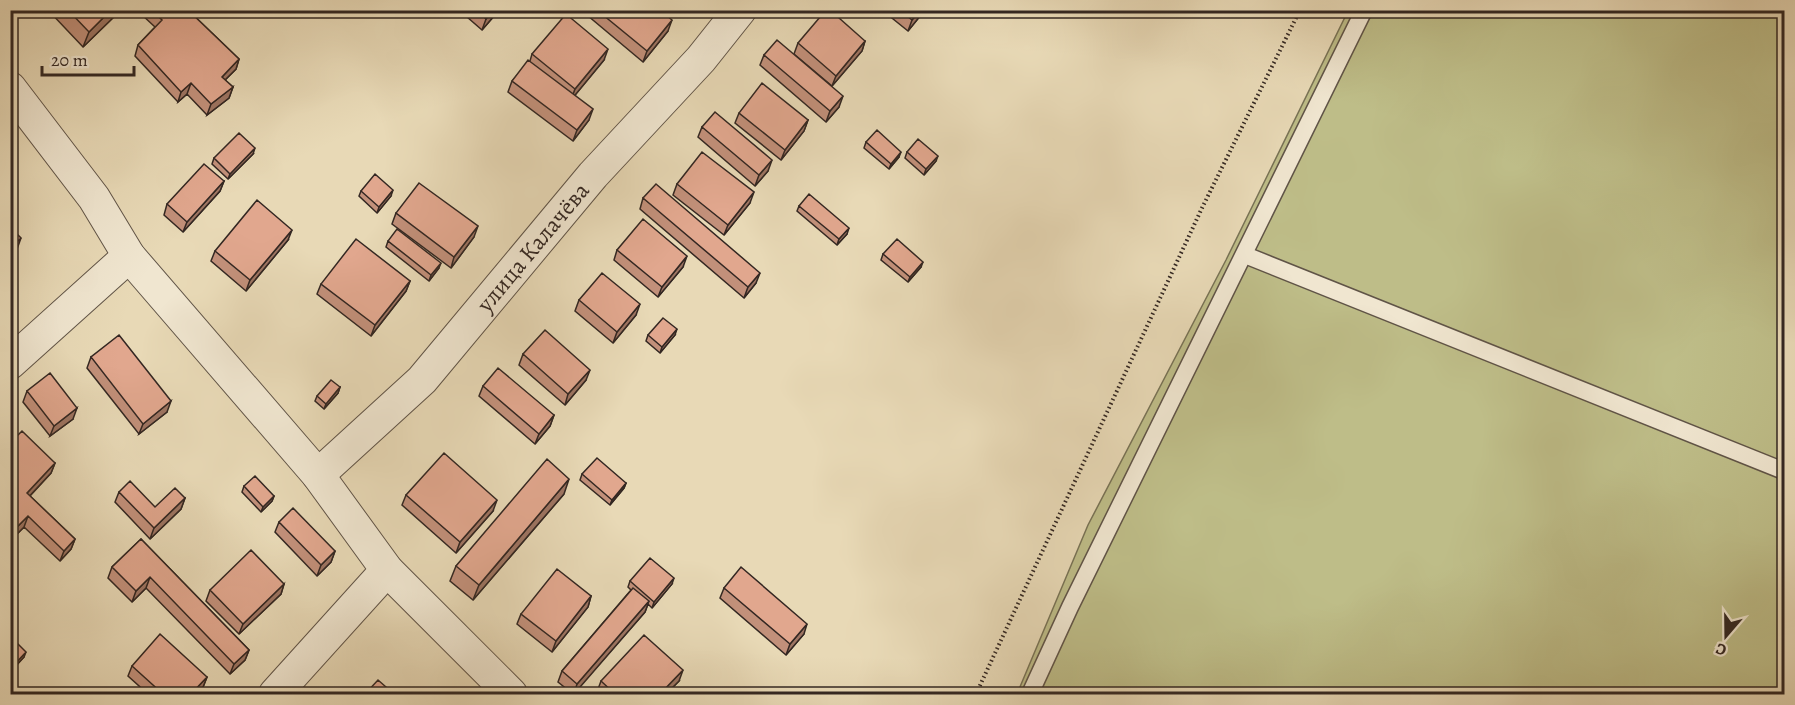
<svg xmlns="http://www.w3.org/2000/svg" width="1795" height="705" font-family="Alegreya,serif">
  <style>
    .green { fill: #bebd88; stroke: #787255; stroke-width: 1.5 }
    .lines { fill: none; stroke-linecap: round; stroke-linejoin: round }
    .lane-casing { stroke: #605447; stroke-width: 19 }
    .street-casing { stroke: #605447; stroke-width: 34 }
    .path { stroke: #332722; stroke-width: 4; stroke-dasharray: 1.5 3; stroke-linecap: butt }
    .lane { stroke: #f0e6d0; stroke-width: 16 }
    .street { stroke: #f0e6d0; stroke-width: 32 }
    .wall { fill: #c2907a; stroke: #332722; stroke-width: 1.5 }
    .shaded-wall { fill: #9e7563; stroke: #332722; stroke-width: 1.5 }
    .building { fill: #e1a78e; stroke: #332722; stroke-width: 1.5 }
    .labels { text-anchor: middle; stroke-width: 6; stroke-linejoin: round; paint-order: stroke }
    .street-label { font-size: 24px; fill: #332722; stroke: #f0e6d0 }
  </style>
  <rect width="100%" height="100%" fill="#e8d9b6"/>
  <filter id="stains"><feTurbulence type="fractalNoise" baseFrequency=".00333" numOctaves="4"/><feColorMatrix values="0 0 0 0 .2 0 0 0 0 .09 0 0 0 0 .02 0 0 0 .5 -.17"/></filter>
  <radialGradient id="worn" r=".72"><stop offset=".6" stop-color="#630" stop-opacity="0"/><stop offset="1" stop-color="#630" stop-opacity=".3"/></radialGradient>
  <path class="green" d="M 1348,11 L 1784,11 L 1784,694 L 1017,694 L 1088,525 L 1226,260 Z"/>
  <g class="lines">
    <defs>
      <path id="lane" d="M 1245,255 L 1784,471
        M 1030,694 L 1070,607 L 1364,10"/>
      <g id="street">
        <path d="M 10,88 L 94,198 L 129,256 L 318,475 L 387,570 L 511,694"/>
        <path d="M 10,363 L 129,256"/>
        <path id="s1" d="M 318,475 L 422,380 L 593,175 L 701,59 L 740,10"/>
        <path d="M 275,694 L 387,570"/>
      </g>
    </defs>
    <use href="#lane" class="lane-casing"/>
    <use href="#street" class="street-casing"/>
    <path class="path" d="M 976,694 L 1202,208 L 1300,10"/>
    <use href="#lane" class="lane"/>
    <use href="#street" class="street"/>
  </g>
  <path class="wall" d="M 48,10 L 121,10 L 83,47 Z
    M 141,10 L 188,10 L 239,59 L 236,69 L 225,80 L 233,87 L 229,98 L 207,115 L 187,94 L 178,102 L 135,56 L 138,45 L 155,27 L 140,13 Z
    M 459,10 L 496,10 L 494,16 L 482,30 Z
    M 581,10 L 664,10 L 662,12 L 668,31 L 643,62 Z
    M 882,10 L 925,10 L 908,31 Z
    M 865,41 L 862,51 L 832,86 L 794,54 L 798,43 Z
    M 532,54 L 604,60 L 575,95 L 589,120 L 573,141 L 508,92 L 512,81 L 530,61 Z
    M 764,55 L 839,107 L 826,122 L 760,65 Z
    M 739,113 L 808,120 L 804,131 L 781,160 L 735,123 Z
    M 702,127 L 768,171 L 755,186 L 698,137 Z
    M 866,142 L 899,157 L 889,169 L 864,148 Z
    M 907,152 L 936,161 L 924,175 L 905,158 Z
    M 253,154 L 228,179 L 212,164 L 214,158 Z
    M 224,181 L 220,191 L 183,232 L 164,215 L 167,204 Z
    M 677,184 L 750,203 L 724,235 L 673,195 Z
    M 361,191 L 391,196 L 377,213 L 359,196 Z
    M 643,198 L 756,283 L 744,298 L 640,209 Z
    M 799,206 L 847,234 L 837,245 L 797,211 Z
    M 396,213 L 474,237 L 451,268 L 392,224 Z
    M 288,240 L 246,291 L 211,261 L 215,251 Z
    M 388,241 L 439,268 L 429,281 L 386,247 Z
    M 617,250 L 683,267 L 658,297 L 614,260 Z
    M 883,254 L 921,267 L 908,282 L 881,260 Z
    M 410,281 L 406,291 L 371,336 L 317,294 L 321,284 Z
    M 579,300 L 636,315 L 613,343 L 575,311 Z
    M 648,335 L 675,335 L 660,353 L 646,341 Z
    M 523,354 L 586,380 L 565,405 L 519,365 Z
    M 91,357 L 167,412 L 139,434 L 87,368 Z
    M 483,386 L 554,415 L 550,426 L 535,444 L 479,396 Z
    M 340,387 L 338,393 L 324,409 L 315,401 L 317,396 Z
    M 27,391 L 73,419 L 50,436 L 23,402 Z
    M 10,443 L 55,463 L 51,473 L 30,496 L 75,539 L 71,549 L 60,561 L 24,527 L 10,541 Z
    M 582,474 L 626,483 L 624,488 L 610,505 L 580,480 Z
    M 244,486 L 274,496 L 272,501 L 261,512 L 242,492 Z
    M 119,492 L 155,507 L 185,498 L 181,509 L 150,539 L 115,502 Z
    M 564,494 L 473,600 L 450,581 L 456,566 Z
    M 406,495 L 493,511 L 456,553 L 402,505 Z
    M 279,522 L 335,551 L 331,562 L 317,576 L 275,532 Z
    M 141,539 L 249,650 L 245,660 L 230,674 L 146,588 L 132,602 L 108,578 L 112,567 Z
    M 630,581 L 672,584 L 652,608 L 648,604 L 645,612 L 573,694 L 558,682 L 562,671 L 631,590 L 628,587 Z
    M 284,584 L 281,594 L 239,634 L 206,601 L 210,590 Z
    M 724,588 L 804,634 L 786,655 L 720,598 Z
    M 591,596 L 588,607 L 552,652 L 517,624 L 521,614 Z
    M 10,636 L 24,657 L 12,670 L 10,669 Z
    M 132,666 L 207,677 L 203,687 L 197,694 L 148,694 L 128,676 Z
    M 601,681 L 679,681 L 666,694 L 600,694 L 597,692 Z"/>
  <path class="shaded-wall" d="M 111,10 L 121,10 L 83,47 L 89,32 Z
    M 493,10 L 496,10 L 494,16 L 482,30 L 486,19 Z
    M 920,10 L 925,10 L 908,31 L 912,20 Z
    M 672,20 L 668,31 L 643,62 L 647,51 Z
    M 865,41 L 862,51 L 832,86 L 836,76 Z
    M 608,49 L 604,60 L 571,100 L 575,89 Z
    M 239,59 L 236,69 L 218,87 L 222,77 Z
    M 191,83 L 187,94 L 178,102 L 181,92 Z
    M 233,87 L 229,98 L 207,115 L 211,104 Z
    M 843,96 L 839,107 L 826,122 L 830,111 Z
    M 593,109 L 589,120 L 573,141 L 577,130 Z
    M 808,120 L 804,131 L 781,160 L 785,150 Z
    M 255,148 L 253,154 L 228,179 L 230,174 Z
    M 901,152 L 899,157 L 889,169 L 891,164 Z
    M 938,156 L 936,161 L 924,175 L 926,169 Z
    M 772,160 L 768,171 L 755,186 L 759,175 Z
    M 224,181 L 220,191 L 183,232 L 187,222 Z
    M 393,190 L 391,196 L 377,213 L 379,207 Z
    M 754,192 L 750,203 L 724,235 L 728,225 Z
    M 478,226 L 474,237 L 451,268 L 454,257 Z
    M 849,228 L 847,234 L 837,245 L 839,239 Z
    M 292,230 L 288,240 L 246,291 L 250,280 Z
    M 21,238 L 17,249 L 10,255 L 10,248 Z
    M 687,256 L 683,267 L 658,297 L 662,287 Z
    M 923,262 L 921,267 L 908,282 L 910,277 Z
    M 441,263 L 439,268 L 429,281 L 431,275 Z
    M 760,273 L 756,283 L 744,298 L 748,287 Z
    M 410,281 L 406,291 L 371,336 L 375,325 Z
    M 640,304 L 636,315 L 613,343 L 617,332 Z
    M 677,329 L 675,335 L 660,353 L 662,347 Z
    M 590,370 L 586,380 L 565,405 L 568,394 Z
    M 340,387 L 338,393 L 324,409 L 326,404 Z
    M 171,401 L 167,412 L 139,434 L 143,424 Z
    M 77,408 L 73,419 L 50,436 L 54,426 Z
    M 554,415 L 550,426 L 535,444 L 539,434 Z
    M 55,463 L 51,473 L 23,503 L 27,493 Z
    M 569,479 L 564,494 L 473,600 L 479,585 Z
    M 626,483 L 624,488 L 610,505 L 612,500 Z
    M 274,496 L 272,501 L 261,512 L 263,507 Z
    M 185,498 L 181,509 L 150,539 L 154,528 Z
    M 497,500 L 493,511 L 456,553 L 460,542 Z
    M 28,516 L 24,527 L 10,541 L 14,530 Z
    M 75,539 L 71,549 L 60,561 L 64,551 Z
    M 335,551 L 331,562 L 317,576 L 321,565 Z
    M 150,577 L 146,588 L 132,602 L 136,591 Z
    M 674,578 L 672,584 L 652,608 L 654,602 Z
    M 284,584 L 281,594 L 239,634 L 243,624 Z
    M 591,596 L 588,607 L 552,652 L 556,641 Z
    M 649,601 L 645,612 L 574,694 L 577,684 Z
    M 807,624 L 804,634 L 786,655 L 790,644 Z
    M 249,650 L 245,660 L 230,674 L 234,664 Z
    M 26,652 L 24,657 L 12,670 L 14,665 Z
    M 683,670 L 679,681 L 666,694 L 660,694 Z
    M 207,677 L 203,687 L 197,694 L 191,694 Z"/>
  <path class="building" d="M 68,10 L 111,10 L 89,32 Z
    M 152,10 L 188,10 L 239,59 L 222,77 L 233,87 L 211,104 L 191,83 L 181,92 L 138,45 L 162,20 Z
    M 476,10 L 493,10 L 486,19 Z
    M 597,10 L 660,10 L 672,20 L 647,51 Z
    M 826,10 L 830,10 L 865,41 L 836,76 L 798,43 Z
    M 900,10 L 920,10 L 912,20 Z
    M 566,14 L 608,49 L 575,89 L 532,54 Z
    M 777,40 L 843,96 L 830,111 L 764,55 Z
    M 528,60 L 593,109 L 577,130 L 512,81 Z
    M 762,83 L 808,120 L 785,150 L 739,113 Z
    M 715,112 L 772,160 L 759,175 L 702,127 Z
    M 877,130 L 901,152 L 891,164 L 866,142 Z
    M 239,133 L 255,148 L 230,174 L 214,158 Z
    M 918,139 L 938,156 L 926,169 L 907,152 Z
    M 702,152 L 754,192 L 728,225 L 677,184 Z
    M 204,164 L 224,181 L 187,222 L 167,204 Z
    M 375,174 L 393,190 L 379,207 L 361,191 Z
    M 419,183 L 478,226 L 454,257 L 396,213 Z
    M 656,184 L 760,273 L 748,287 L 643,198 Z
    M 809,194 L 849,228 L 839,239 L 799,206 Z
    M 257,200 L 292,230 L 250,280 L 215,251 Z
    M 643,219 L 687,256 L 662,287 L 617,250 Z
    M 10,227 L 21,238 L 10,248 Z
    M 397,229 L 441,263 L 431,275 L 388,241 Z
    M 356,239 L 410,281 L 375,325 L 321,284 Z
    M 897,239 L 923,262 L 910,277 L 883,254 Z
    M 602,273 L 640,304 L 617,332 L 579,300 Z
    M 663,318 L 677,329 L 662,347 L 648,335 Z
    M 545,330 L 590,370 L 568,394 L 523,354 Z
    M 119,335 L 171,401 L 143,424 L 91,357 Z
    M 498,368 L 554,415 L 539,434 L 483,386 Z
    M 50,373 L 77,408 L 54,426 L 27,391 Z
    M 331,380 L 340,387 L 326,404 L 317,396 Z
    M 22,431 L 55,463 L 27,493 L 75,539 L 64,551 L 28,516 L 14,530 L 10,527 L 10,443 Z
    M 444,453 L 497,500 L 460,542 L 406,495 Z
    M 597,458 L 626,483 L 612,500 L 582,474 Z
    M 547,459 L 569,479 L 479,585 L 456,566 Z
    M 255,476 L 274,496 L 263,507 L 244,486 Z
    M 130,481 L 155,507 L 175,488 L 185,498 L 154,528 L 119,492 Z
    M 293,508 L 335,551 L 321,565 L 279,522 Z
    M 141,539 L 249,650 L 234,664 L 150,577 L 136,591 L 112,567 Z
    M 251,550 L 284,584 L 243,624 L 210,590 Z
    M 650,558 L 674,578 L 654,602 L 630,581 Z
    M 741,567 L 807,624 L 790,644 L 724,588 Z
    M 557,569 L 591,596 L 556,641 L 521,614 Z
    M 633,588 L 649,601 L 577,684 L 562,671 Z
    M 160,634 L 207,677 L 191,694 L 163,694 L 132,666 Z
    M 644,635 L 683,670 L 660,694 L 615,694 L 601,681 Z
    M 10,636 L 26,652 L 14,665 L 10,662 Z
    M 378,680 L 394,694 L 365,694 Z
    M 743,690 L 748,694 L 738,694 Z"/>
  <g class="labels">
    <g class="street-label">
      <text dy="8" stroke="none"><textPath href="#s1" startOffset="314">улица Калачёва</textPath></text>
    </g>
  </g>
  <rect width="1795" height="705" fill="none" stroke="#e8d9b6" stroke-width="36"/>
  <rect x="12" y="12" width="1771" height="681" fill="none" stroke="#332722" stroke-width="3"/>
  <rect x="18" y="18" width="1759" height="669" fill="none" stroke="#332722" stroke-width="1.5"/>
  <g transform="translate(1726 636) rotate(200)" stroke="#f0e6d0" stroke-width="4.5" paint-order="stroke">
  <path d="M0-4.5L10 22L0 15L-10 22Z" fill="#332722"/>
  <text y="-9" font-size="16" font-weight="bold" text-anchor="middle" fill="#332722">С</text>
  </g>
  <path d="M42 66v9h92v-9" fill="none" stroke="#332722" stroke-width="3"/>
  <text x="51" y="66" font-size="18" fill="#332722" stroke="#f0e6d0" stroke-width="4.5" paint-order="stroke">20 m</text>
  <rect width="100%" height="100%" filter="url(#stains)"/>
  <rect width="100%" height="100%" fill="url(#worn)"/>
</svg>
